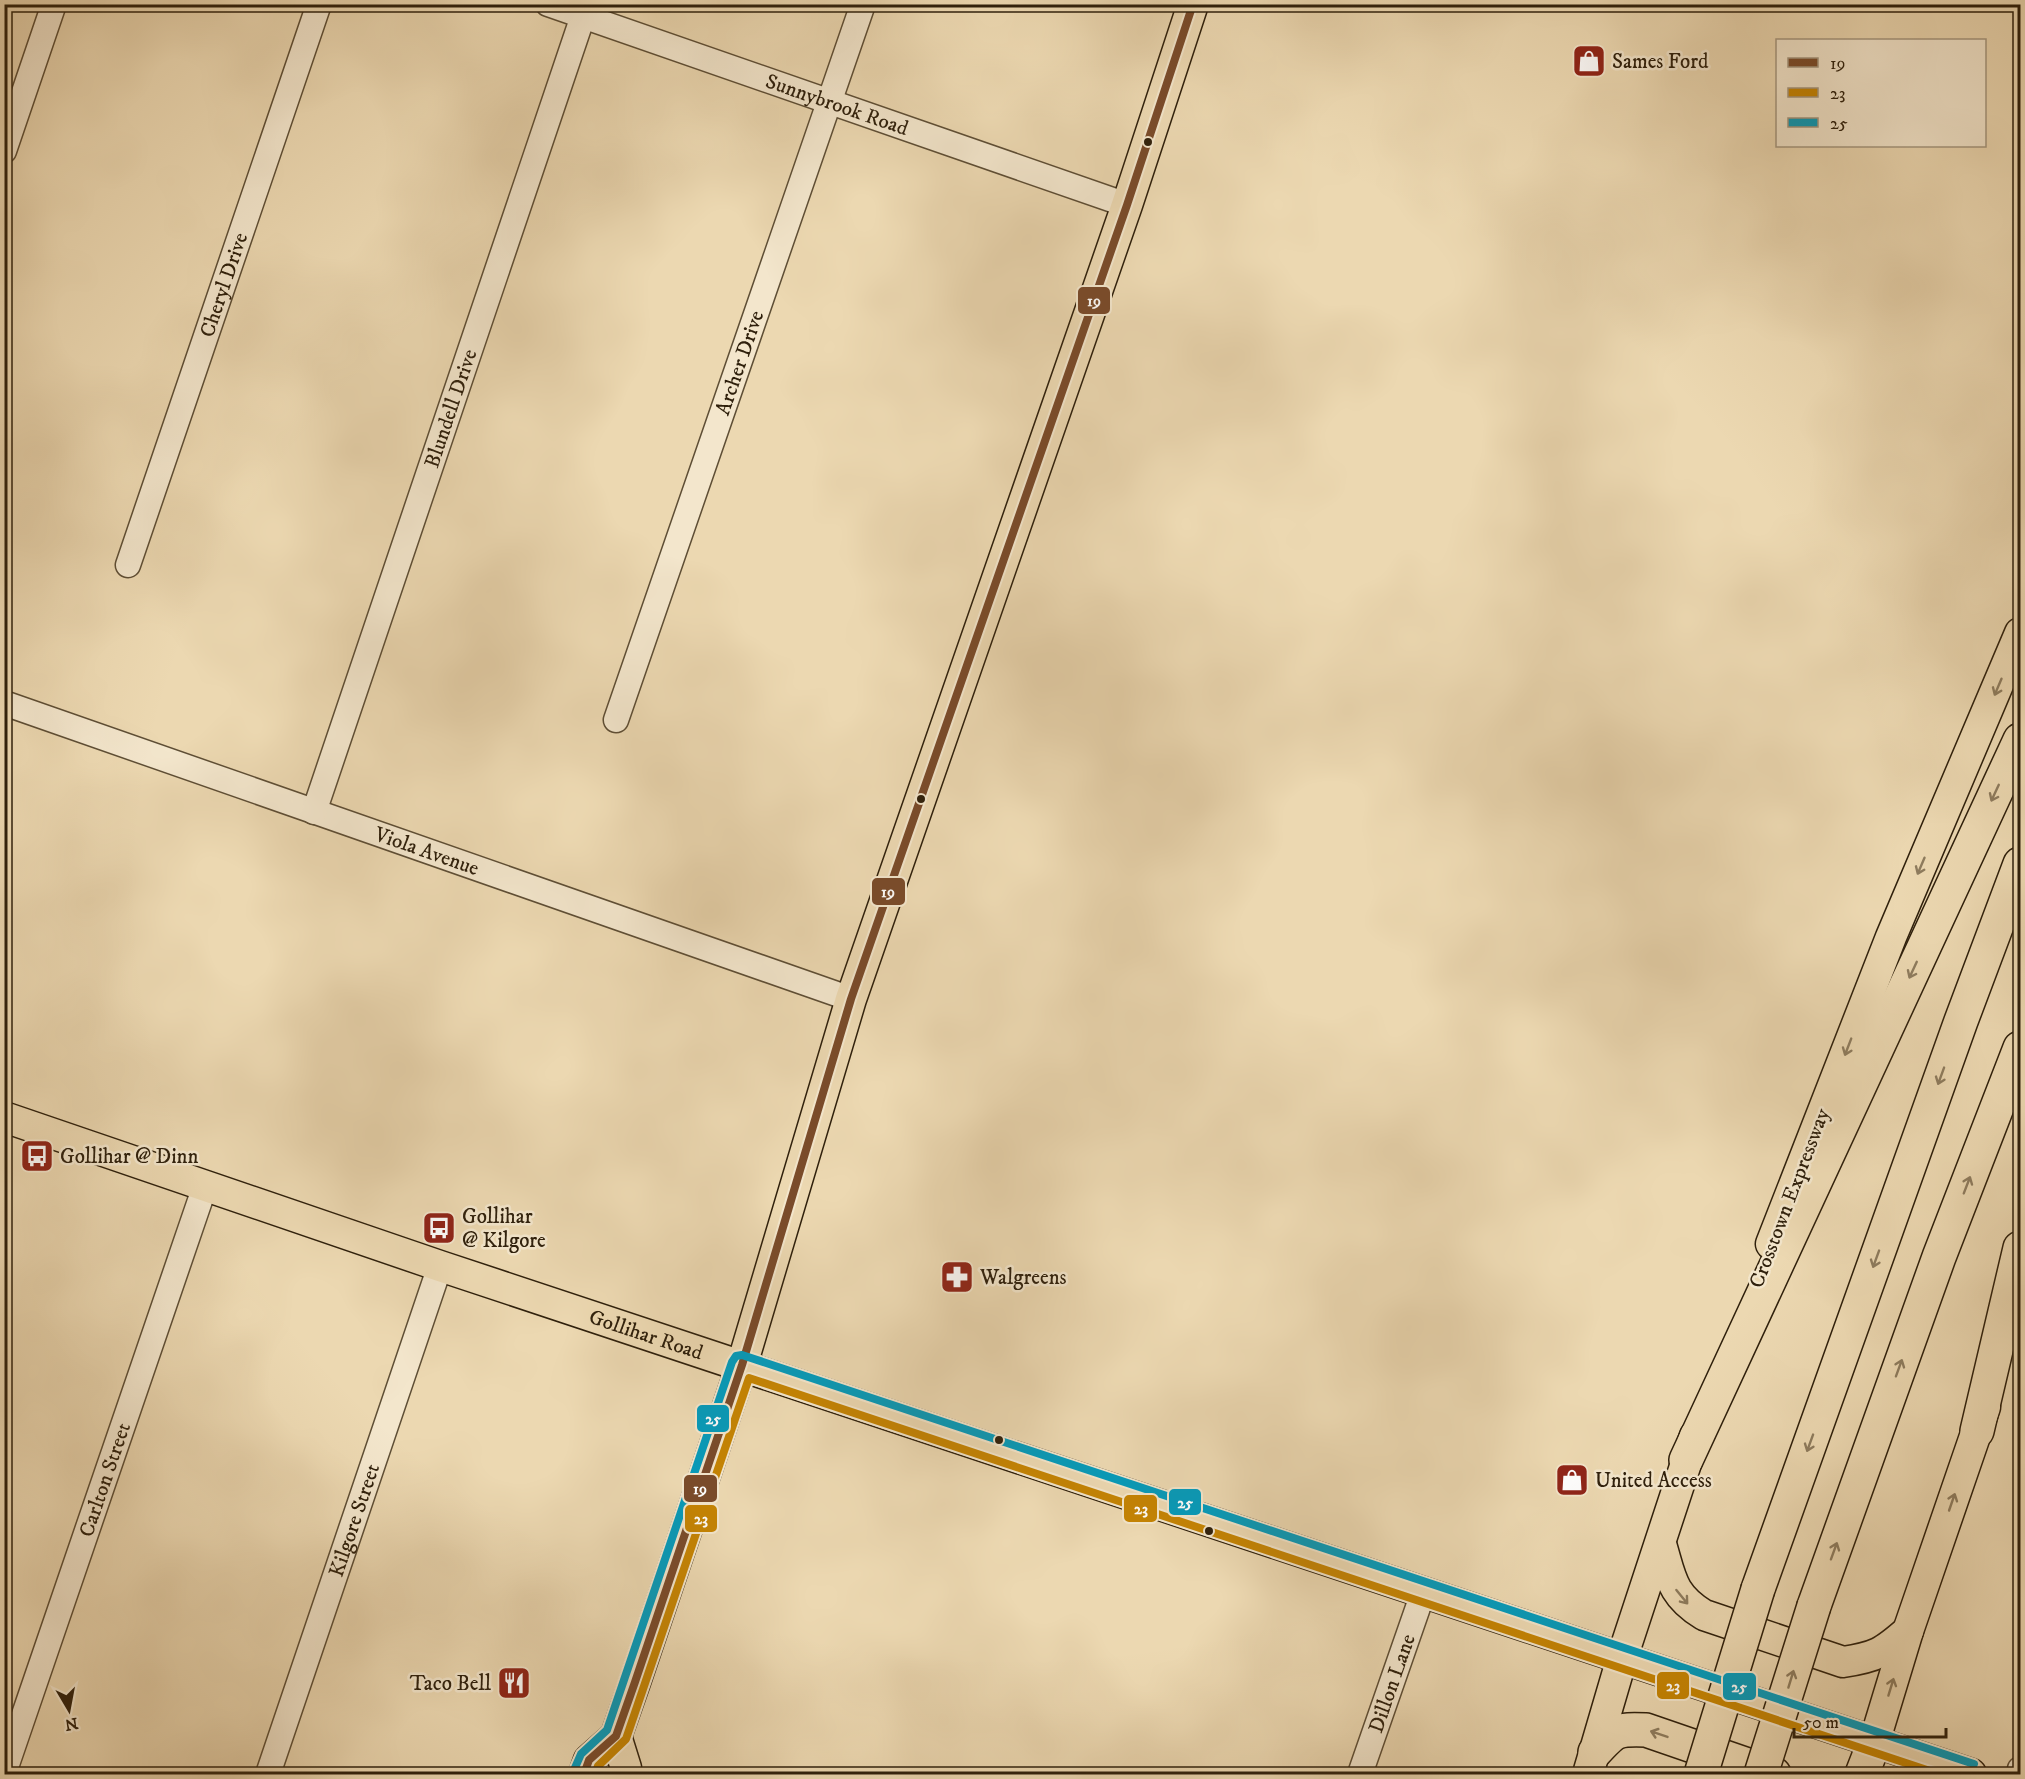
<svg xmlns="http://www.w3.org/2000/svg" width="2025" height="1779" font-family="'IM FELL DW Pica',serif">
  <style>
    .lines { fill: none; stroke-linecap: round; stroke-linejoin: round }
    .minor-casing { stroke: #5e4e35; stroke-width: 27 }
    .major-casing { stroke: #2f200c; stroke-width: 33 }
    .highway-casing { stroke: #2f200c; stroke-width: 36 }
    .minor { stroke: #f3e6cc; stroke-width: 24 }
    .major { stroke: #ecd8b1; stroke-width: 30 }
    .highway { stroke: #ecd8b1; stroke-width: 33 }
    .highway-bridge-casing { stroke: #2f200c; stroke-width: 36; stroke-linecap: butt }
    .highway-bridge { stroke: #ecd8b1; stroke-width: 33 }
    .bus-1-casing { stroke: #f3e6cc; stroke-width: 12 }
    .bus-2-casing { stroke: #f3e6cc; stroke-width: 12 }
    .bus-3-casing { stroke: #f3e6cc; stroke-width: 12 }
    .bus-1 { stroke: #7a4b2a; stroke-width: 8 }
    .bus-2 { stroke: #c58403; stroke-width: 8 }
    .bus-3 { stroke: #059bbb; stroke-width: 8 }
    .oneway { stroke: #8e7c5e }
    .bus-dot { fill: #2f200c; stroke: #f3e6cc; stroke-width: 2 }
    .labels { text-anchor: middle; stroke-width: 5; stroke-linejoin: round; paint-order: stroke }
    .poi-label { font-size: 21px; fill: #2f200c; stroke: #f3e6cc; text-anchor: start }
    .street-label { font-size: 21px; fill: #2f200c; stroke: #f3e6cc }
    .line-badge { stroke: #f3e6cc; stroke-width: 2 }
    .badge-label { font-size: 16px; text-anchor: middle; font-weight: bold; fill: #fff }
  </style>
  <rect width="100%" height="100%" fill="#ecd8b1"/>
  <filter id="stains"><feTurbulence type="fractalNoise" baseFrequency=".00333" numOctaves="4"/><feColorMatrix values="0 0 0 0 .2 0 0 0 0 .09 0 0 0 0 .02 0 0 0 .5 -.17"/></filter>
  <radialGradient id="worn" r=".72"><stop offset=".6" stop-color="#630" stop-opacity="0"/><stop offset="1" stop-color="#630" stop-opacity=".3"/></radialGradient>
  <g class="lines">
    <defs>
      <g id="minor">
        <path id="s1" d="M 548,4 L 1127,205"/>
        <path d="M 4,151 L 54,4"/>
        <path id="s2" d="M 128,565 L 319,4"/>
        <path id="s3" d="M 4,703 L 851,999"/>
        <path id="s4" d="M 616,720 L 863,4"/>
        <path id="s5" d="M 314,812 L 587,4"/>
        <path id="s6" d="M 4,1773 L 205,1186"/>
        <path id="s7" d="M 268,1774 L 440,1266"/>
        <path id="s8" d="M 1360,1774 L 1423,1593"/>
        <path d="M 2019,1774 L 2020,1769"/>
      </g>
      <g id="major">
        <path id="s9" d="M 4,1117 L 440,1266 L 1971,1774"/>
        <path d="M 1771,1244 L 1891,937 L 2020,633"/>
        <path d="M 1661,1544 C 1671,1577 1671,1595 1704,1615 L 1843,1662 C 1876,1657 1883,1653 1908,1631"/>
        <path d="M 616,1736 L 626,1768 L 624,1774"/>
        <path d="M 1874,1743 L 1908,1631 L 1985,1407"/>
        <path d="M 584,1774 L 589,1760 L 616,1736 L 635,1682 L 742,1365 L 851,999 L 1127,205 L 1193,4"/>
        <path d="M 1588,1774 L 1622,1658 L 1695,1436"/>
      </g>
      <path id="highway" d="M 1977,1431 L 2020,1248
        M 1686,1460 L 2020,740
        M 1758,1589 L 1961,1021 L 2020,864
        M 1814,1606 L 1939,1257 L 2020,1048
        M 1595,1752 C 1615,1730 1616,1729 1646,1730 L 1774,1774
        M 1862,1774 L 1874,1743"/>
    </defs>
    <use href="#minor" class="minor-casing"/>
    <use href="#major" class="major-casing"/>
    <use href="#highway" class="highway-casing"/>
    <use href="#minor" class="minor"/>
    <use href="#major" class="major"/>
    <use href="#highway" class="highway"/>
    <defs>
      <path id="highway-bridge" d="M 1701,1774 L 1758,1589
        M 1761,1774 L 1814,1606"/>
    </defs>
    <use href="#highway-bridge" class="highway-bridge-casing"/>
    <use href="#highway-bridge" class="highway-bridge"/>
    <defs>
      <path id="bus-1" d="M 584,1774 L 589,1760 L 616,1736 L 635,1682 L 742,1365 L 851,999 L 1127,205 L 1193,4"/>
      <path id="bus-2" d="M 595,1774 L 598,1766 L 626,1739 L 749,1378 L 1939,1774"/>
      <path id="bus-3" d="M 574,1770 L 581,1754 L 607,1730 L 732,1362 L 736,1356 L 742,1355 L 1974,1764"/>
    </defs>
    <use href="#bus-1" class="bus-1-casing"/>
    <use href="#bus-2" class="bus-2-casing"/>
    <use href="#bus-3" class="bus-3-casing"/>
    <use href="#bus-1" class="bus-1"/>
    <use href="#bus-2" class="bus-2"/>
    <use href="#bus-3" class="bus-3"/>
  </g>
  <defs><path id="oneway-shaft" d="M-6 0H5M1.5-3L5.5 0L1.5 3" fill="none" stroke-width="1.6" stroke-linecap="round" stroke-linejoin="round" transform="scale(1.5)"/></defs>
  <g class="oneway">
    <use href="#oneway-shaft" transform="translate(1998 687) rotate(113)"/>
    <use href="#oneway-shaft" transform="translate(1995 793) rotate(115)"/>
    <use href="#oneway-shaft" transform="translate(1921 866) rotate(113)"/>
    <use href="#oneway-shaft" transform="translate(1913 970) rotate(115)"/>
    <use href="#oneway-shaft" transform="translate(1848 1047) rotate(111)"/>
    <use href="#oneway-shaft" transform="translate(1941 1076) rotate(110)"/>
    <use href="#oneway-shaft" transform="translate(1967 1185) rotate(-69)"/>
    <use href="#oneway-shaft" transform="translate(1876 1259) rotate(110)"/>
    <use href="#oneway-shaft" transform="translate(1899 1368) rotate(-70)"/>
    <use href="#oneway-shaft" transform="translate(1810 1443) rotate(110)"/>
    <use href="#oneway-shaft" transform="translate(1952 1502) rotate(-71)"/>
    <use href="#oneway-shaft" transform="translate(1834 1551) rotate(-70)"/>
    <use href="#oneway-shaft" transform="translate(1682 1597) rotate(51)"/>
    <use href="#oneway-shaft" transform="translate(1791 1679) rotate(-73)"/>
    <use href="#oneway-shaft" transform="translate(1891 1687) rotate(-73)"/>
    <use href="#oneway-shaft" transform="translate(1659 1734) rotate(-161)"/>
  </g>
  <defs>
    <symbol id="shop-square" viewBox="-11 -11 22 22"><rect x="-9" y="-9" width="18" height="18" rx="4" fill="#8f2418" stroke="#f3e6cc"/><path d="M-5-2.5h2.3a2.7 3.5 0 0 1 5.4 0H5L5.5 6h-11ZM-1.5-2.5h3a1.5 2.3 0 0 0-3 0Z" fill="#fff"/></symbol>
    <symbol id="bus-square" viewBox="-11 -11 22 22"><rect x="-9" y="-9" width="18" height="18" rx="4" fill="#8f2418" stroke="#f3e6cc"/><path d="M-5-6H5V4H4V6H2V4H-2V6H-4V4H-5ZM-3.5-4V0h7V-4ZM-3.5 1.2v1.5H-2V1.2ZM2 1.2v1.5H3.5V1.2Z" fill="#fff"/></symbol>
    <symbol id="pharmacy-square" viewBox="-11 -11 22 22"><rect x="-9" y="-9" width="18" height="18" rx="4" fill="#8f2418" stroke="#f3e6cc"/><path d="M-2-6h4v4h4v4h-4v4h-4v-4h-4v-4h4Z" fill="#fff"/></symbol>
    <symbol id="restaurant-square" viewBox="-11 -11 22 22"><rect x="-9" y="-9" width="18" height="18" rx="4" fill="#8f2418" stroke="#f3e6cc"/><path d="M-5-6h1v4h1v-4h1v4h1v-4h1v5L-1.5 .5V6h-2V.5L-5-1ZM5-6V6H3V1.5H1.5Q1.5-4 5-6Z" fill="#fff"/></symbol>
  </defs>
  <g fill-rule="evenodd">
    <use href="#shop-square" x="1570" y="42" width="38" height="38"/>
    <use href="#bus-square" x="18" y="1137" width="38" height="38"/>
    <use href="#bus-square" x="420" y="1209" width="38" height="38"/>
    <use href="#pharmacy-square" x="938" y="1258" width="38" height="38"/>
    <use href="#shop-square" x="1553" y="1461" width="38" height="38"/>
    <use href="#restaurant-square" x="495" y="1664" width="38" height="38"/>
  </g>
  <g class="bus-dot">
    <circle cx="1148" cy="142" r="5"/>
    <circle cx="921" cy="799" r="5"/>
    <circle cx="999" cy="1440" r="5"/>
    <circle cx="1209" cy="1531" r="5"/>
  </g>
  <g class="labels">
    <g class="poi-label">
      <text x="1612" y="68">Sames Ford</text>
      <text x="60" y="1163">Gollihar @ Dinn</text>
      <text x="462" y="1223">Gollihar<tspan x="462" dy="24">@ Kilgore</tspan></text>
      <text x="980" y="1284">Walgreens</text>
      <text x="1595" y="1487">United Access</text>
      <text x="491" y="1690" text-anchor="end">Taco Bell</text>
    </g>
    <g class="street-label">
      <text dy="7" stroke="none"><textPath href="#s1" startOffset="306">Sunnybrook Road</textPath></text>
      <text dy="7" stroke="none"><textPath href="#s2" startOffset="296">Cheryl Drive</textPath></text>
      <text dy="7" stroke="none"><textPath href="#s4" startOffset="378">Archer Drive</textPath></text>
      <text dy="7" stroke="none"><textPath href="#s5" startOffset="426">Blundell Drive</textPath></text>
      <text dy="7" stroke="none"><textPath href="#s3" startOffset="448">Viola Avenue</textPath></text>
      <text transform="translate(1789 1198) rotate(-69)" y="7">Crosstown Expressway</text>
      <text dy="7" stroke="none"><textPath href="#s9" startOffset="678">Gollihar Road</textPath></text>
      <text dy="7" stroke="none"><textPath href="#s6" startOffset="310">Carlton Street</textPath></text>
      <text dy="7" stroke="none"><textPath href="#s7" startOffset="268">Kilgore Street</textPath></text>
      <text dy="7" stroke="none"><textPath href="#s8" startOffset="96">Dillon Lane</textPath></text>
    </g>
  </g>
  <g class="line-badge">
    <rect x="1077" y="286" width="34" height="29" rx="6" fill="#7a4b2a"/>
    <rect x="871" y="877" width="35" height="29" rx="6" fill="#7a4b2a"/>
    <rect x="696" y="1404" width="34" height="29" rx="6" fill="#059bbb"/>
    <rect x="683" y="1474" width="35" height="29" rx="6" fill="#7a4b2a"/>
    <rect x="1168" y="1488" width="34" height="28" rx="6" fill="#059bbb"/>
    <rect x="1123" y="1494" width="35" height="29" rx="6" fill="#c58403"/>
    <rect x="684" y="1504" width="34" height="29" rx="6" fill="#c58403"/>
    <rect x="1656" y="1671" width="34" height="29" rx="6" fill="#c58403"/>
    <rect x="1722" y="1672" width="35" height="29" rx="6" fill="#059bbb"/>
  </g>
  <g class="badge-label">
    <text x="1094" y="306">19</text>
    <text x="888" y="897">19</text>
    <text x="713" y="1424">25</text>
    <text x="700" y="1494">19</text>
    <text x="1185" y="1508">25</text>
    <text x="1141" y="1514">23</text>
    <text x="701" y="1524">23</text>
    <text x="1673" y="1691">23</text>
    <text x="1739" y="1692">25</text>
  </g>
  <rect width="2025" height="1779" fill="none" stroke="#ecd8b1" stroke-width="24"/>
  <rect x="6" y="6" width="2013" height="1767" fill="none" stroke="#2f200c" stroke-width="3"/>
  <rect x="12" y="12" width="2001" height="1755" fill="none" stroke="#2f200c" stroke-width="1.5"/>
  <rect x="1776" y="39" width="210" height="108" fill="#f3e6cc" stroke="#a5977f" stroke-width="1.5"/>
  <rect x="1788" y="58" width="30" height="9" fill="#7a4b2a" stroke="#a5977f" stroke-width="1.5"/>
  <text x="1830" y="69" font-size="18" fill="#2f200c">19</text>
  <rect x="1788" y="88" width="30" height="9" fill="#c58403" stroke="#a5977f" stroke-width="1.5"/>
  <text x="1830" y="99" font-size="18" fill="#2f200c">23</text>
  <rect x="1788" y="118" width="30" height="9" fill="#059bbb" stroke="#a5977f" stroke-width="1.5"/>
  <text x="1830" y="129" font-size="18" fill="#2f200c">25</text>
  <g transform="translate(69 1710) rotate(170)" stroke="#f3e6cc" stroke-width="4.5" paint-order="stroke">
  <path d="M0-4.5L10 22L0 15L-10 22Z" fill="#2f200c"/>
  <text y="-9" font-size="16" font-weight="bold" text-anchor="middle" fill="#2f200c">N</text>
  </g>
  <path d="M1794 1728v9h152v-9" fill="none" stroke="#2f200c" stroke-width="3"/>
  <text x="1803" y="1728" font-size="18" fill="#2f200c" stroke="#f3e6cc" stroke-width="4.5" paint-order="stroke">50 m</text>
  <rect width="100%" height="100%" filter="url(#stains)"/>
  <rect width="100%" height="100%" fill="url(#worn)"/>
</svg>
